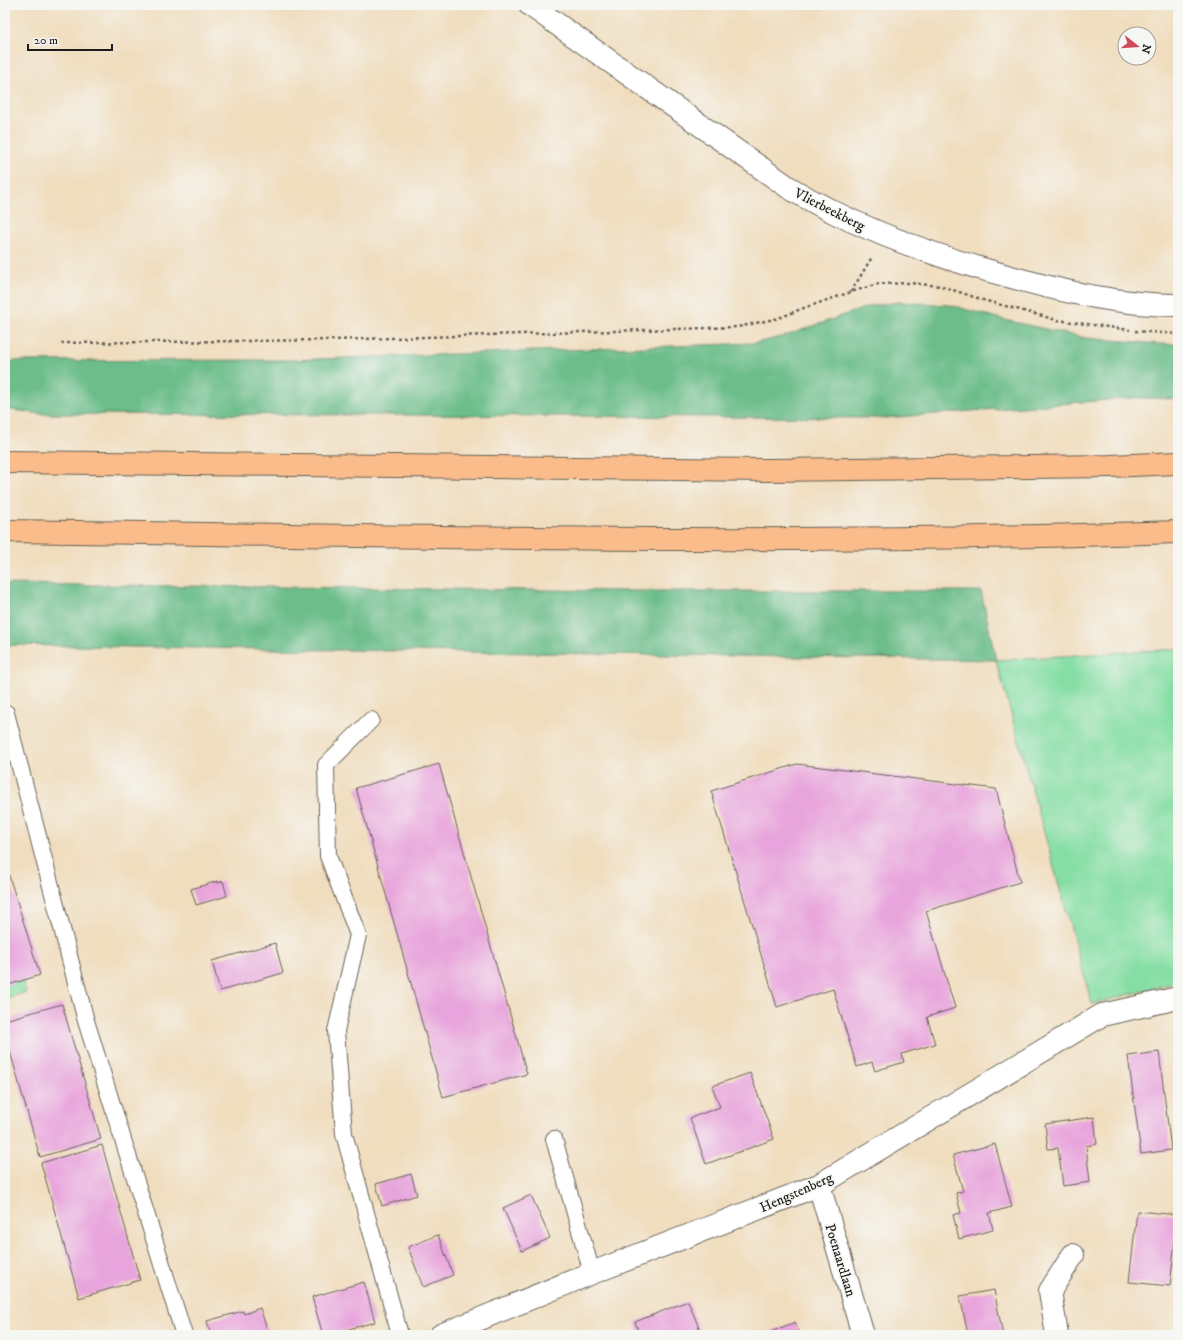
<svg xmlns="http://www.w3.org/2000/svg" width="1183" height="1340" font-family="'IM FELL DW Pica',serif">
  <style>
    .green { fill: #85dea4; stroke: #507d60 }
    .forest { fill: #6cbd8a; stroke: #446c53 }
    .building { fill: #e8a4dc }
    .lines { fill: none; stroke-linecap: round; stroke-linejoin: round }
    .service-casing { stroke: #666055; stroke-width: 18 }
    .minor-casing { stroke: #666055; stroke-width: 24 }
    .motorway-casing { stroke: #666055; stroke-width: 24 }
    .path { stroke: #666055; stroke-width: 2.5; stroke-dasharray: 3 3; stroke-linecap: butt }
    .service { stroke: #fff; stroke-width: 16 }
    .minor { stroke: #fff; stroke-width: 22 }
    .motorway { stroke: #fabc8b; stroke-width: 22 }
    .labels { text-anchor: middle; stroke-width: 3.5; stroke-linejoin: round; paint-order: stroke }
    .street-label { font-size: 14px; fill: #1c1c1c; stroke: #f6f6f2 }
  </style>
  <rect width="100%" height="100%" fill="#f6f6f2"/>
  <filter id="ink" filterUnits="userSpaceOnUse"><feTurbulence type="fractalNoise" baseFrequency=".025" numOctaves="2"/><feDisplacementMap in="SourceGraphic" scale="8" xChannelSelector="R" yChannelSelector="G"/><feConvolveMatrix kernelMatrix="1 2 1 2 8 2 1 2 1" color-interpolation-filters="sRGB"/></filter>
  <filter id="wash" filterUnits="userSpaceOnUse"><feTurbulence type="fractalNoise" baseFrequency=".012" numOctaves="4" result="noise"/><feDisplacementMap in="SourceGraphic" scale="16" xChannelSelector="R" yChannelSelector="G"/><feGaussianBlur stdDeviation="0.9" result="paint"/><feColorMatrix in="noise" values="0 0 0 0 0 0 0 0 0 0 0 0 0 0 0 0 0 1.4 0 .05"/><feComposite in="paint" operator="in"/></filter>
  <g filter="url(#wash)">
    <rect width="100%" height="100%" fill="#f0ddbe"/>
    <path class="green" d="M 1178,649 L 1178,982 L 1092,1004 L 996,660 Z
      M 5,908 L 26,992 L 5,999 Z"/>
    <path class="forest" d="M 900,302 L 950,305 L 1005,320 L 1086,338 L 1161,344 L 1178,344 L 1178,399 L 1134,398 L 885,418 L 401,415 L 41,414 L 5,409 L 5,361 L 290,360 L 756,343 L 785,336 L 870,306 Z
      M 5,584 L 630,591 L 981,591 L 996,660 L 5,645 Z"/>
    <g id="blocks">
      <path class="building" d="M 439,764 L 527,1074 L 443,1097 L 356,788 Z
        M 797,764 L 996,789 L 1020,882 L 926,911 L 955,1008 L 927,1017 L 935,1044 L 902,1054 L 904,1062 L 875,1071 L 872,1062 L 857,1067 L 833,989 L 777,1007 L 711,791 Z
        M 5,863 L 40,975 L 5,986 Z
        M 218,881 L 218,883 L 223,881 L 227,896 L 196,905 L 191,889 Z
        M 275,943 L 283,973 L 220,991 L 212,961 Z
        M 62,1004 L 101,1139 L 40,1157 L 5,1034 L 5,1020 Z
        M 1159,1052 L 1171,1150 L 1141,1154 L 1128,1056 Z
        M 750,1073 L 774,1139 L 706,1164 L 690,1118 L 720,1107 L 712,1086 Z
        M 1094,1117 L 1097,1144 L 1086,1146 L 1090,1182 L 1063,1186 L 1058,1148 L 1048,1149 L 1045,1124 Z
        M 995,1144 L 1012,1207 L 989,1213 L 993,1230 L 959,1239 L 953,1215 L 961,1213 L 956,1193 L 963,1191 L 953,1155 Z
        M 102,1145 L 140,1280 L 79,1298 L 41,1163 Z
        M 411,1174 L 417,1195 L 382,1206 L 376,1184 Z
        M 531,1195 L 550,1238 L 522,1251 L 503,1208 Z
        M 1137,1211 L 1178,1215 L 1170,1286 L 1129,1282 Z
        M 438,1235 L 453,1275 L 423,1287 L 408,1247 Z
        M 364,1282 L 375,1322 L 327,1335 L 323,1335 L 312,1297 Z
        M 994,1290 L 1003,1335 L 968,1335 L 960,1296 Z
        M 688,1301 L 702,1335 L 640,1335 L 635,1322 Z
        M 260,1308 L 269,1335 L 211,1335 L 207,1321 L 243,1311 L 244,1314 Z
        M 795,1322 L 800,1335 L 763,1335 Z"/>
    </g>
  </g>
  <g filter="url(#ink)">
    <use href="#blocks" fill-opacity="0" stroke="#666055" stroke-width="1"/>
    <g class="lines">
      <defs>
        <path id="service" d="M 5,713 L 6,713 L 86,1021 L 184,1335
          M 371,720 L 326,765 L 328,856 L 358,935 L 336,1031 L 344,1134 L 400,1335
          M 554,1139 L 592,1273"/>
        <path id="minor" d="M 530,5 L 788,187 C 857,229 933,256 1011,277 C 1066,292 1121,305 1178,305
          M 819,1185 L 863,1335
          M 441,1335 L 592,1273 L 819,1185 L 1102,1015 L 1178,998
          M 1057,1335 L 1050,1291 L 1073,1255"/>
        <path id="motorway" d="M 5,462 L 768,470 L 1110,466 L 1178,463
          M 5,531 C 396,536 787,546 1178,532"/>
      </defs>
      <use href="#service" class="service-casing"/>
      <use href="#minor" class="minor-casing"/>
      <use href="#motorway" class="motorway-casing"/>
      <path class="path" d="M 851,292 L 872,257
        M 1135,331 L 1178,334
        M 61,343 L 332,340 L 738,327 L 779,318 L 801,309 L 851,292 L 878,284 L 909,283 L 941,286 L 983,300 L 1057,320 L 1130,330"/>
      <use href="#service" class="service"/>
      <use href="#minor" class="minor"/>
      <use href="#motorway" class="motorway"/>
    </g>
  </g>
  <g class="labels">
    <g class="street-label">
      <text transform="translate(830 209) rotate(27)" y="5">Vlierbeekberg</text>
      <text transform="translate(796 1192) rotate(-24)" y="5">Hengstenberg</text>
      <text transform="translate(841 1260) rotate(73)" y="5">Poenaardlaan</text>
    </g>
  </g>
  <rect width="1183" height="1340" fill="none" stroke="#f6f6f2" stroke-width="20"/>
  <g transform="translate(1137 46) rotate(107)"><circle r="19" fill="#f6f6f2" stroke="#9f9f9c"/>
  <path d="M0-3L7 15L0 10L-7 15Z" fill="#d1495b"/>
  <text y="-6" font-size="11" font-weight="bold" text-anchor="middle" fill="#1c1c1c">N</text>
  </g>
  <path d="M28 44v6h84v-6" fill="none" stroke="#1c1c1c" stroke-width="2"/>
  <text x="34" y="44" font-size="12" fill="#1c1c1c" stroke="#f6f6f2" stroke-width="3" paint-order="stroke">20 m</text>
</svg>
